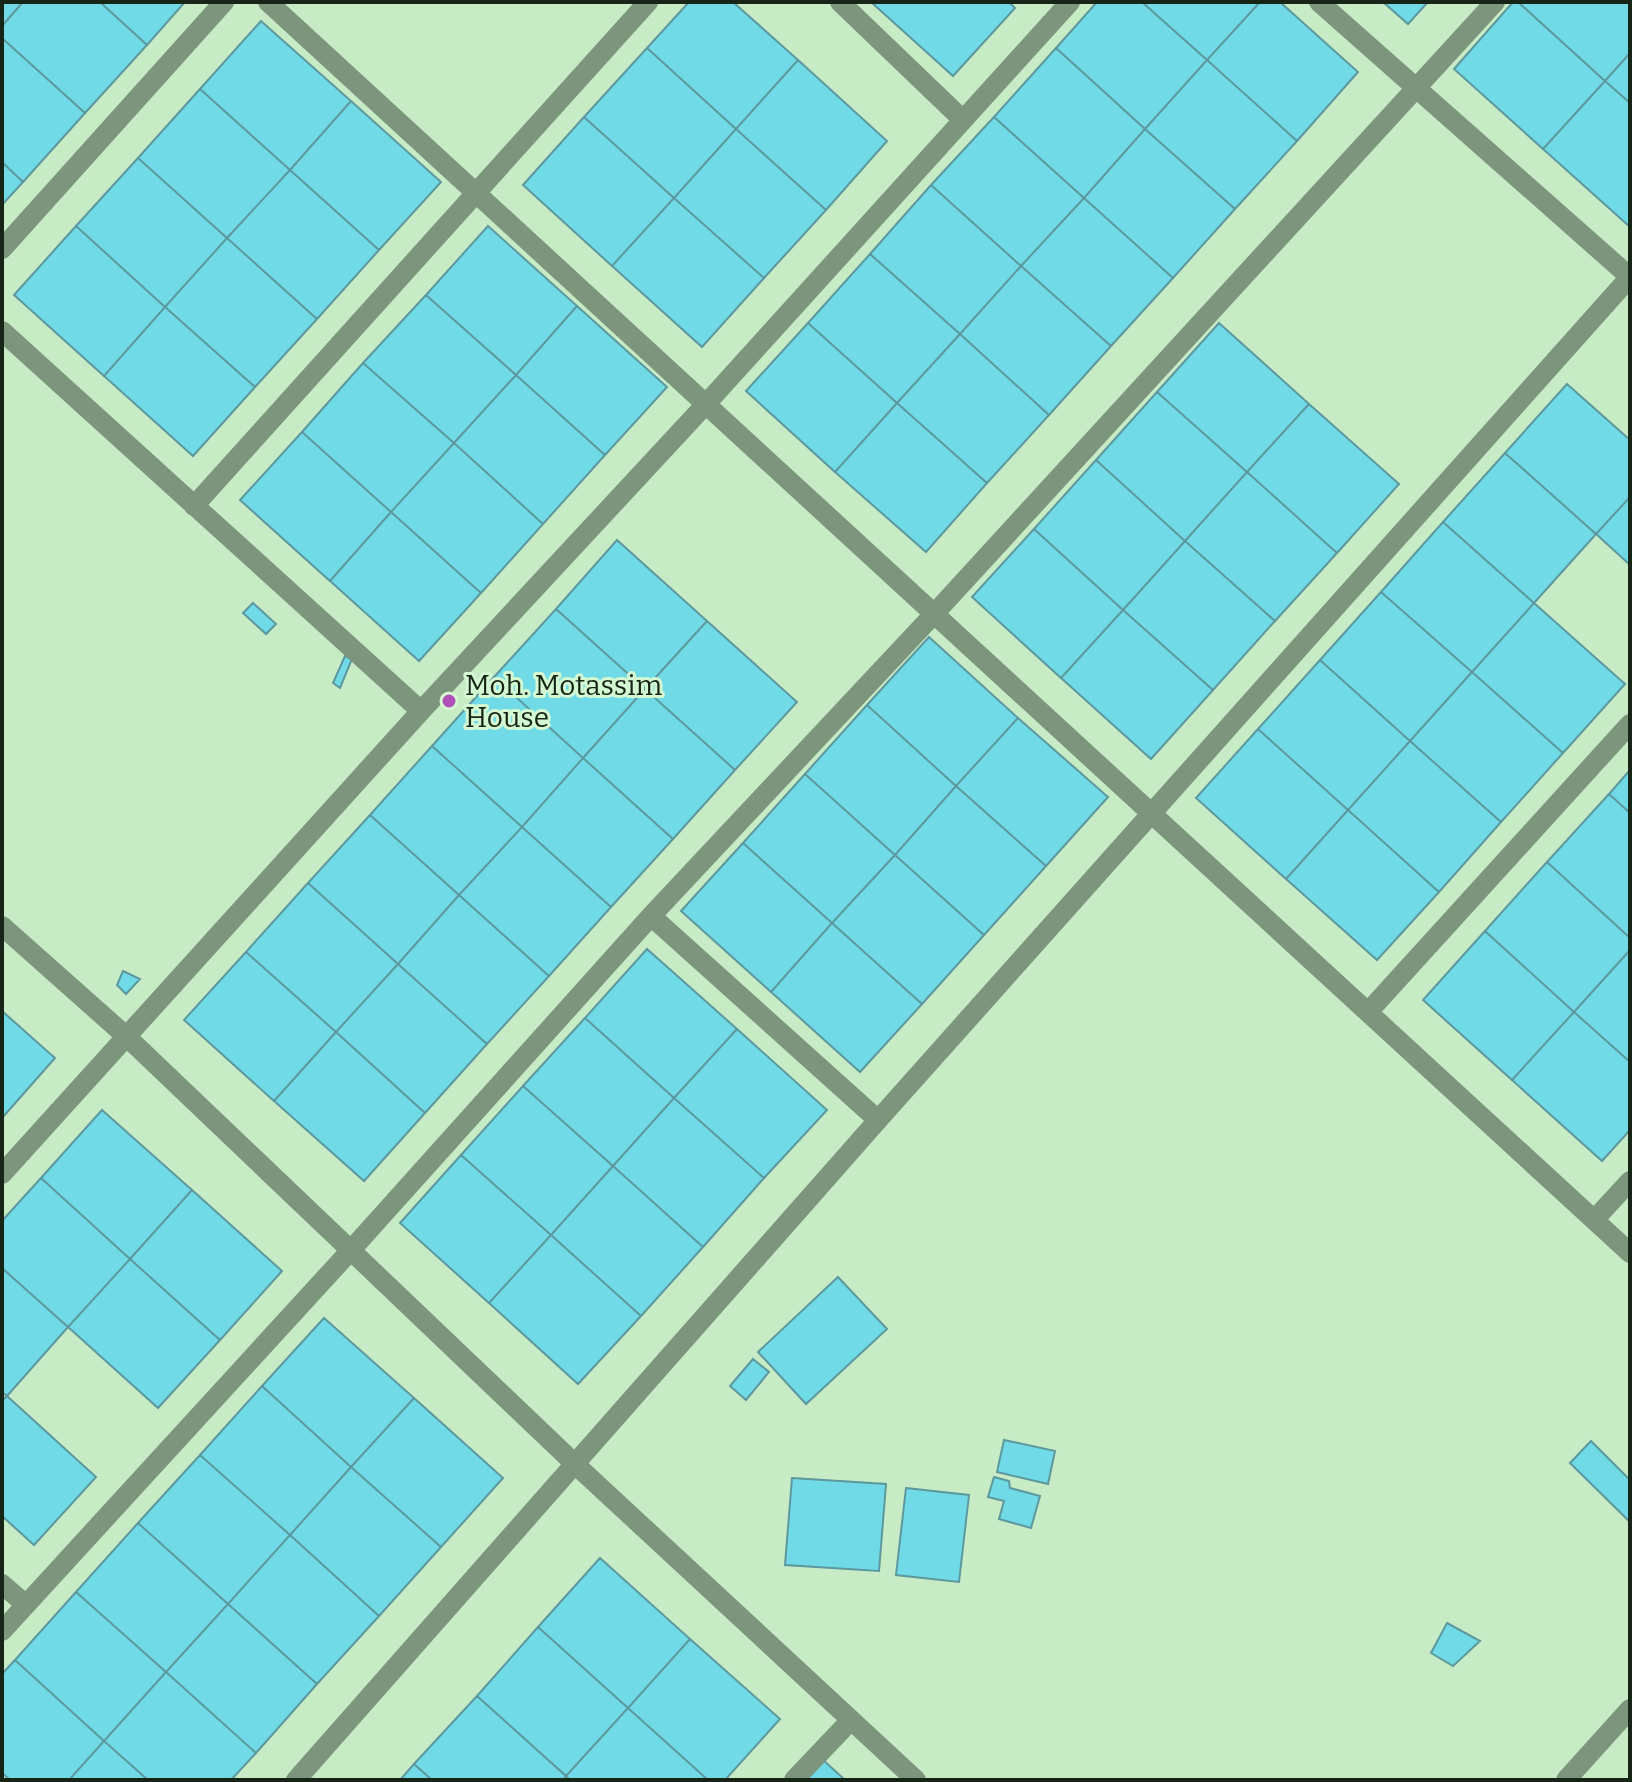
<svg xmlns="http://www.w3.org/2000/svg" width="1632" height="1782" font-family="Bitter,serif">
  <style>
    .building { fill: #70dbe6; stroke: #5c989e; stroke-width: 2 }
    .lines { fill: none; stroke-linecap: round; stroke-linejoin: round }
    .street { stroke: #7d957c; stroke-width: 20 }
    .poi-dot { fill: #b050b9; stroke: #d4f8d2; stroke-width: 3 }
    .labels { text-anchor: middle; stroke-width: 6; stroke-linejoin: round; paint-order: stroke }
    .poi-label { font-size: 28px; fill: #172517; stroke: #d4f8d2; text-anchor: start }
  </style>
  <rect width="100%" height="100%" fill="#c7ebc5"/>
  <path class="building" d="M 2,2 L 23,2 L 2,26 Z
    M 23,2 L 100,2 L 147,45 L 85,113 L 2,38 L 2,26 Z
    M 100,2 L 185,2 L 147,45 Z
    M 689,2 L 733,2 L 798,60 L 736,129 L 647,48 Z
    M 871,2 L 1009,2 L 1015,8 L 953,76 Z
    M 1097,2 L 1142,2 L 1207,60 L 1145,129 L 1056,48 Z
    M 1142,2 L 1260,2 L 1207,60 Z
    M 1260,2 L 1280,2 L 1358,72 L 1297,141 L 1207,60 Z
    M 1383,2 L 1428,2 L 1408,24 Z
    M 1513,2 L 1518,2 L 1605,81 L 1543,149 L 1454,69 Z
    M 1518,2 L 1630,2 L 1630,53 L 1605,81 Z
    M 261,21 L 351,101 L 290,170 L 200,89 Z
    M 2,38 L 85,113 L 23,182 L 2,162 Z
    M 647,48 L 736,129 L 674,198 L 584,117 Z
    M 1056,48 L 1145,129 L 1084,198 L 994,117 Z
    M 1630,53 L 1630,103 L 1605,81 Z
    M 798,60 L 887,141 L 826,210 L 736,129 Z
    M 1207,60 L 1297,141 L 1235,209 L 1145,129 Z
    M 1605,81 L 1630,103 L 1630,227 L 1543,149 Z
    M 200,89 L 290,170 L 227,238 L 138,158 Z
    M 351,101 L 441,182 L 379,250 L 290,170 Z
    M 584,117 L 674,198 L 612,266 L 523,185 Z
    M 994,117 L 1084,198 L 1021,266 L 931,185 Z
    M 736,129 L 826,210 L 764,278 L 674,198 Z
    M 1145,129 L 1235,209 L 1173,278 L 1084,198 Z
    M 138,158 L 227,238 L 165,307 L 76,226 Z
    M 2,162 L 23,182 L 2,205 Z
    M 290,170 L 379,250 L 317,319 L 227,238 Z
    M 931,185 L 1021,266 L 960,334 L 870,254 Z
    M 674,198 L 764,278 L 702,347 L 612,266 Z
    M 1084,198 L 1173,278 L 1111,346 L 1021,266 Z
    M 76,226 L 165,307 L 104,376 L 14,295 Z
    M 488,226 L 577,306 L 516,375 L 426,295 Z
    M 227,238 L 317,319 L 255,387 L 165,307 Z
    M 870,254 L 960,334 L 897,403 L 808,323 Z
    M 1021,266 L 1111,346 L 1049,415 L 960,334 Z
    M 426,295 L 516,375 L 454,443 L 363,363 Z
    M 577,306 L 667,387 L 605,455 L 516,375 Z
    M 165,307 L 255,387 L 193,456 L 104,376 Z
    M 808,323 L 897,403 L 835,472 L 746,391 Z
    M 1219,323 L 1309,404 L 1247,472 L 1157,392 Z
    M 960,334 L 1049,415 L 987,483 L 897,403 Z
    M 363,363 L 454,443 L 391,512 L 302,432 Z
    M 516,375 L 605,455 L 543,524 L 454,443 Z
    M 1567,384 L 1630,440 L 1630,497 L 1596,534 L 1505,453 Z
    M 1157,392 L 1247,472 L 1185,541 L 1096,460 Z
    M 897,403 L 987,483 L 926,552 L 835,472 Z
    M 1309,404 L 1399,484 L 1337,553 L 1247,472 Z
    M 302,432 L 391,512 L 330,581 L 240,500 Z
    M 454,443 L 543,524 L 481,593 L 391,512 Z
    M 1505,453 L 1596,534 L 1534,603 L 1443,522 Z
    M 1096,460 L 1185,541 L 1123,610 L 1034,529 Z
    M 1247,472 L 1337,553 L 1275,621 L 1185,541 Z
    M 1630,497 L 1630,565 L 1596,534 Z
    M 391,512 L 481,593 L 419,661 L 330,581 Z
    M 1443,522 L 1534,603 L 1472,672 L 1381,592 Z
    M 1034,529 L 1123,610 L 1061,678 L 972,597 Z
    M 617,540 L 707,621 L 645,689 L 556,609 Z
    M 1185,541 L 1275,621 L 1213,690 L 1123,610 Z
    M 1381,592 L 1472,672 L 1410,741 L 1320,660 Z
    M 253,603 L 276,624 L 266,634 L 243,613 Z
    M 1534,603 L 1625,684 L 1563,753 L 1472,672 Z
    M 556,609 L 645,689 L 583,758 L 494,677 Z
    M 1123,610 L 1213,690 L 1151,759 L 1061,678 Z
    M 707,621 L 797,702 L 735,770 L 645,689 Z
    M 929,637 L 1018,718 L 956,786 L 867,705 Z
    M 345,656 L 352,659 L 340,688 L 333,683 Z
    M 1320,660 L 1410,741 L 1348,810 L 1258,729 Z
    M 1472,672 L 1563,753 L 1501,822 L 1410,741 Z
    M 494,677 L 583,758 L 522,827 L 432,746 Z
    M 645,689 L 735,770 L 673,839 L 583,758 Z
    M 867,705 L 956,786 L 895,855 L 805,774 Z
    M 1018,718 L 1108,797 L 1046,866 L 956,786 Z
    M 1258,729 L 1348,810 L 1286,879 L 1196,798 Z
    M 1410,741 L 1501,822 L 1439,892 L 1348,810 Z
    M 432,746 L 522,827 L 459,895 L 370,815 Z
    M 583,758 L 673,839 L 611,907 L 522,827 Z
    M 1630,770 L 1630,813 L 1609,794 Z
    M 805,774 L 895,855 L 832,923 L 743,843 Z
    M 956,786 L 1046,866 L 984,935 L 895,855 Z
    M 1609,794 L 1630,813 L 1630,938 L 1547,862 Z
    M 1348,810 L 1439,892 L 1377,960 L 1286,879 Z
    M 370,815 L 459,895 L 398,964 L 308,883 Z
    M 522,827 L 611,907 L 549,976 L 459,895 Z
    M 743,843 L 832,923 L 771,992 L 681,911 Z
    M 895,855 L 984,935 L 922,1004 L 832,923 Z
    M 1547,862 L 1630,938 L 1630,950 L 1574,1012 L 1485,931 Z
    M 308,883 L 398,964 L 336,1032 L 246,952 Z
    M 459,895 L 549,976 L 487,1044 L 398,964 Z
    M 832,923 L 922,1004 L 860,1072 L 771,992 Z
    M 1485,931 L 1574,1012 L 1512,1080 L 1423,1000 Z
    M 647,949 L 737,1029 L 674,1098 L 585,1018 Z
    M 1630,950 L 1630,1062 L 1574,1012 Z
    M 246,952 L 336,1032 L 274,1101 L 184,1020 Z
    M 398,964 L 487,1044 L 425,1113 L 336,1032 Z
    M 123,971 L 140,979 L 126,994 L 117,985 Z
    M 2,1011 L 55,1058 L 2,1118 Z
    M 1574,1012 L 1630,1062 L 1630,1130 L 1602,1161 L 1512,1080 Z
    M 585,1018 L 674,1098 L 613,1166 L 523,1086 Z
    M 737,1029 L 827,1110 L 764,1178 L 674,1098 Z
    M 336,1032 L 425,1113 L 364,1181 L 274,1101 Z
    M 523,1086 L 613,1166 L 551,1235 L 461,1155 Z
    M 674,1098 L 764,1178 L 703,1247 L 613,1166 Z
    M 102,1110 L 192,1190 L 130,1259 L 41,1178 Z
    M 461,1155 L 551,1235 L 489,1303 L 400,1223 Z
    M 613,1166 L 703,1247 L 641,1316 L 551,1235 Z
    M 41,1178 L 130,1259 L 68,1327 L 2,1268 L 2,1221 Z
    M 192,1190 L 282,1271 L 220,1340 L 130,1259 Z
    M 551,1235 L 641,1316 L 578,1384 L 489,1303 Z
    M 130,1259 L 220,1340 L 158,1408 L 68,1327 Z
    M 2,1268 L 68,1327 L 7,1396 L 2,1392 Z
    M 838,1277 L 887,1329 L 806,1404 L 758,1352 Z
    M 324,1318 L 414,1398 L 351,1467 L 262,1386 Z
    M 753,1359 L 769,1372 L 746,1400 L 730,1386 Z
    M 262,1386 L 351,1467 L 290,1535 L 200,1455 Z
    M 7,1396 L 96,1477 L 34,1545 L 2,1516 L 2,1401 Z
    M 414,1398 L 503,1478 L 441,1547 L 351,1467 Z
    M 1004,1440 L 1055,1451 L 1048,1484 L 997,1472 Z
    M 1591,1441 L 1630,1480 L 1630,1522 L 1570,1463 Z
    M 200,1455 L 290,1535 L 228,1604 L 138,1523 Z
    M 351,1467 L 441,1547 L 379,1616 L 290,1535 Z
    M 994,1477 L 1009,1481 L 1010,1488 L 1040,1496 L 1031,1528 L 999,1519 L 1004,1501 L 988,1497 Z
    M 792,1478 L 886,1484 L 879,1571 L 785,1565 Z
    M 906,1488 L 969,1495 L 959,1582 L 896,1575 Z
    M 138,1523 L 228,1604 L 166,1672 L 76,1592 Z
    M 290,1535 L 379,1616 L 317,1684 L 228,1604 Z
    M 600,1558 L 690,1639 L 628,1708 L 538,1627 Z
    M 76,1592 L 166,1672 L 104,1741 L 15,1660 Z
    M 228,1604 L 317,1684 L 256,1753 L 166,1672 Z
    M 1447,1623 L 1480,1641 L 1453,1666 L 1431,1653 Z
    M 538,1627 L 628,1708 L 566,1776 L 477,1696 Z
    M 690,1639 L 780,1719 L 725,1780 L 708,1780 L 628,1708 Z
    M 15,1660 L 104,1741 L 69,1780 L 10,1780 L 2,1773 L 2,1674 Z
    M 166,1672 L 256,1753 L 231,1780 L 148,1780 L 104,1741 Z
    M 477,1696 L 566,1776 L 563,1780 L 432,1780 L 414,1764 Z
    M 628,1708 L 708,1780 L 570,1780 L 566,1776 Z
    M 104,1741 L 148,1780 L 69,1780 Z
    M 821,1758 L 845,1780 L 801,1780 Z
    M 414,1764 L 432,1780 L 400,1780 Z"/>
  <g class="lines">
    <path class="street" d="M 268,2 L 1630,1253
      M 840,2 L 963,120
      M 1319,2 L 1630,277
      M 2,249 L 224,2
      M 2,331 L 421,711
      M 194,506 L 648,2
      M 651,916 L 878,1120
      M 2,926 L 127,1037 L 576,1465 L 916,1780
      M 1369,1011 L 1630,724
      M 2,1174 L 421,711 L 706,404 L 1070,2
      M 1594,1220 L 1630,1181
      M 2,1584 L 26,1605
      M 2,1631 L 351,1250 L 651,916 L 934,614 L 1495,2
      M 296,1780 L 878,1120 L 1630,277
      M 794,1780 L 851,1720
      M 1566,1780 L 1630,1709"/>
  </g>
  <circle class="poi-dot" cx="449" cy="701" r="8"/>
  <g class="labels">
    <g class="poi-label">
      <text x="465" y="695">Moh. Motassim<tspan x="465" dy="32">House</tspan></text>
    </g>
  </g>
  <rect width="1632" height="1782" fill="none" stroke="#172517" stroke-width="8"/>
</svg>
